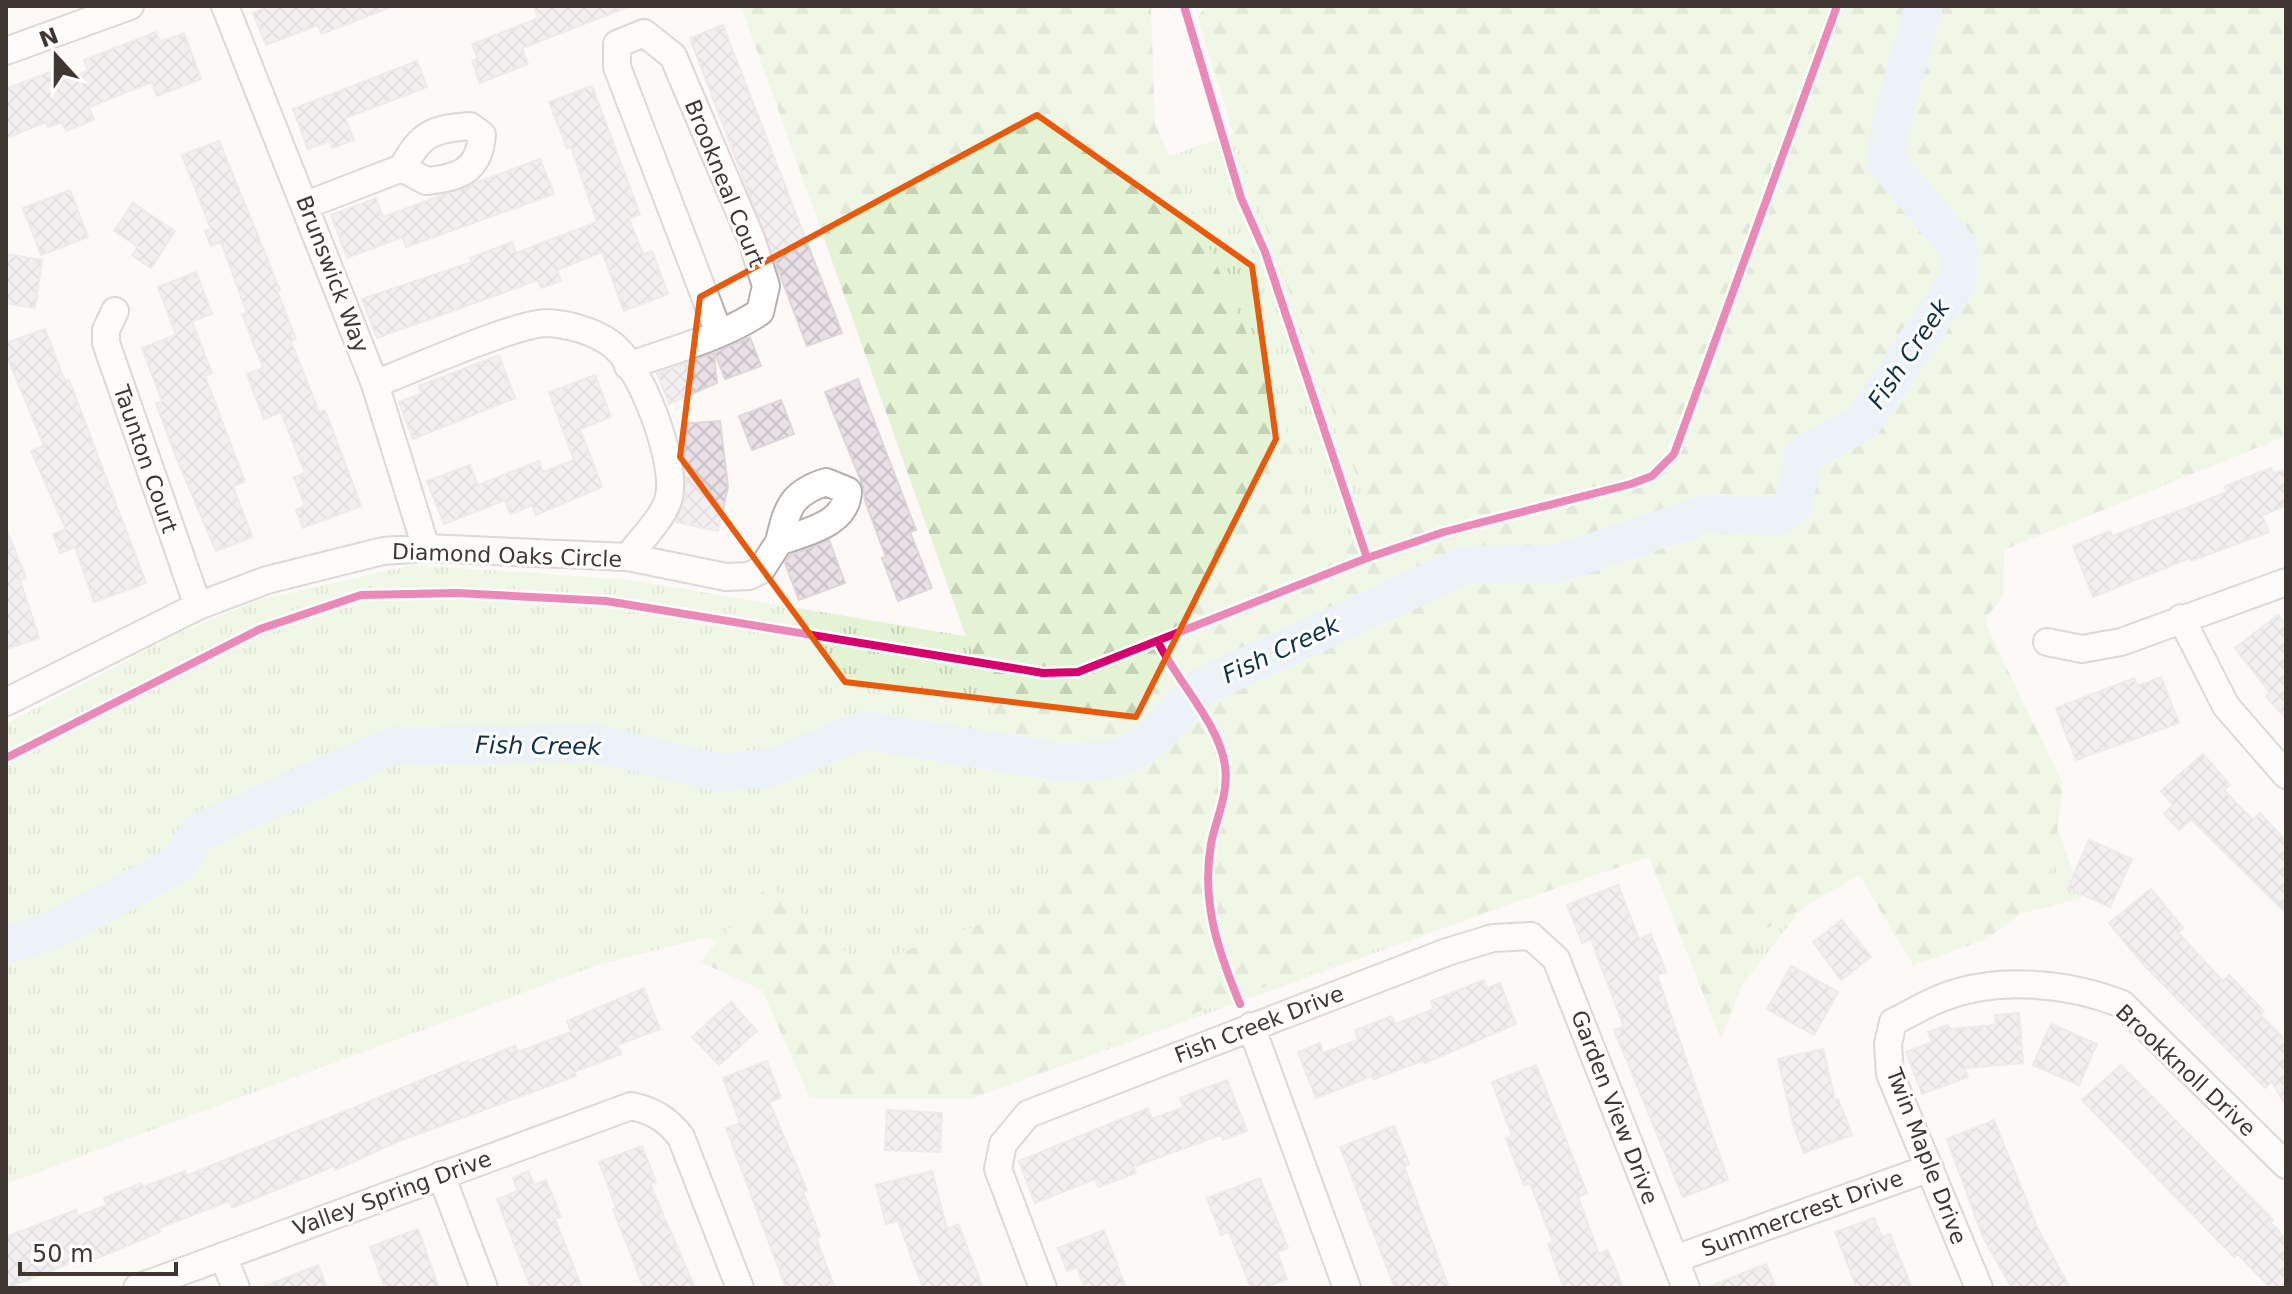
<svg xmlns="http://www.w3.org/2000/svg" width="2292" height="1294" font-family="'DejaVu Sans',sans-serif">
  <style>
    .grass { fill: url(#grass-tufts) }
    .forest { fill: url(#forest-firs) }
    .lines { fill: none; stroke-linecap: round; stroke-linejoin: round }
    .river { stroke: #d8ebfb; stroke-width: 38 }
    .building { fill: url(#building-cross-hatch); stroke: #dbd7d9; stroke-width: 2 }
    .minor-casing { stroke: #b6b0ad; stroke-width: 30 }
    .minor { stroke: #fffefe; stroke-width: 26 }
    .cycleway-casing { stroke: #fff; stroke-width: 13 }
    .cycleway { stroke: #d6006c; stroke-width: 8 }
    .marked { fill: none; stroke: #e8590c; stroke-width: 6; stroke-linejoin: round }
    .labels { text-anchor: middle; stroke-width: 6; stroke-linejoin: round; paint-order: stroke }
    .street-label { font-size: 22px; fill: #403733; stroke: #fff }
    .water-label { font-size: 24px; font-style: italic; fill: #103148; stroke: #fff }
  </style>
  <defs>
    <pattern id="grass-tufts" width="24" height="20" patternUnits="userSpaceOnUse" patternTransform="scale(2)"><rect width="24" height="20" fill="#e3f3d3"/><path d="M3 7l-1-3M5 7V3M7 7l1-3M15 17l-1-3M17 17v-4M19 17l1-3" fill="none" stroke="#c4d1b6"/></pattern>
    <pattern id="forest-firs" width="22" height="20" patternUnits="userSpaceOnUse" patternTransform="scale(2)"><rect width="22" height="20" fill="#e3f3d3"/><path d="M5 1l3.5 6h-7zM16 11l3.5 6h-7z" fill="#c4d1b6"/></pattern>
    <pattern id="building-cross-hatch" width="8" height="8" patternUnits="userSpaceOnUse" patternTransform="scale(2)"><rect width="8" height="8" fill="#e9e1e7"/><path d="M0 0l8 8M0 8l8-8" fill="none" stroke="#c9c2c7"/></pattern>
  </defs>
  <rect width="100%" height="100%" fill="#fcf9f7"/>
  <path class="grass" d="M 2286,6 L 1960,548 L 2082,898 L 1935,937 L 1874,815 L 1744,983 L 1693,830 L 1505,906 L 970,1099 L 785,974 L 707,937 L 598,965 L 6,1184 L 6,724 L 179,633 L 259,600 L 413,565 L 631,580 L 982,639 L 1055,195 L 1557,24 Z"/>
  <path class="forest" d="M 741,6 L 1151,6 L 1155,124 L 1278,405 L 1321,546 L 1374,524 L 1244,167 L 1197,17 L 1206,6 L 2286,6 L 2286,436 L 2004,550 L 2003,595 L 1984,621 L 2063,784 L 2049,893 L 1985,940 L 1913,965 L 1859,875 L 1763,931 L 1721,1039 L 1649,857 L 1255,990 L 970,1099 L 810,1098 L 762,990 L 700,962 L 769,884 L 862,966 L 1059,897 Z"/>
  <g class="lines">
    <path class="river" d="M 6,945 L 49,932 L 175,866 L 199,832 L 391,746 L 595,743 L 719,773 L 769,768 L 863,730 L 1065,763 L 1120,758 L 1149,742 L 1199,688 L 1465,565 L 1557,564 L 1707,514 L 1778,516 L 1793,506 L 1803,455 L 1863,422 L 1958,280 L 1958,247 L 1885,160 L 1894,111 L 1924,6"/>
  </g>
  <path class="building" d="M 270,6 L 391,6 L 391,7 L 321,34 L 318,25 L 266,45 L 253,13 Z
    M 534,6 L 628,7 L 522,48 L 528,64 L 480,83 L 472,61 L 478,58 L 472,44 L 539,18 Z
    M 723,25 L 842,333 L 807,346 L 690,38 Z
    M 156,32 L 160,42 L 184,33 L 201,79 L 157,96 L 152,82 L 89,107 L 94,120 L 66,131 L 62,122 L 48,127 L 46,122 L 6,138 L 6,89 L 50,72 L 54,84 L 88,71 L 84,60 Z
    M 417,61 L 427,87 L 345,118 L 354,140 L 332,148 L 330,141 L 308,149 L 293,109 Z
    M 592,86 L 640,214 L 629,219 L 643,254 L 652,251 L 668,294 L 624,311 L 602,252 L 557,270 L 561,281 L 541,288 L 538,280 L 377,338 L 362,299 L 472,262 L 470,258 L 512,242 L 516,253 L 597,222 L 571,147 L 567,148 L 549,102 Z
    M 219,141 L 280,290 L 277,291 L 296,339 L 291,341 L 319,412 L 325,410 L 361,506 L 303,528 L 296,510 L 305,506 L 294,477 L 305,473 L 281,412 L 264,419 L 247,374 L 263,368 L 242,314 L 247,313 L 221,242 L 211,246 L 205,231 L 211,229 L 182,155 Z
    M 540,159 L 554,194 L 406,247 L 402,237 L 347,258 L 331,215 L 376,198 L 383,217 Z
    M 70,190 L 88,237 L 41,255 L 23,208 Z
    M 133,203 L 175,231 L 151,268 L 132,255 L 138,247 L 114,231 Z
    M 6,254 L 42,260 L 35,308 L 6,303 Z
    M 196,272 L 212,314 L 192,321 L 212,373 L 205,376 L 245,482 L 233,486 L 252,537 L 216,551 L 176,457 L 156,403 L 162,401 L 142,348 L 176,335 L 158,287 Z
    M 45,329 L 65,381 L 69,380 L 146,583 L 94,602 L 75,547 L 60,553 L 53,534 L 66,529 L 31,451 L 44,446 L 6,354 L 6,343 Z
    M 750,337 L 761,366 L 725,379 L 715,353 Z
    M 714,353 L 717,383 L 669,404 L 657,373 Z
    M 499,355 L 515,398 L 413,439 L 399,402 L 422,393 L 419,386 Z
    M 595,375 L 611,417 L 580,429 L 602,487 L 536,515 L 532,505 L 510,514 L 505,500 L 444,524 L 427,481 L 470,465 L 478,485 L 539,461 L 543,472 L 574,460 L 549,392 Z
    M 858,379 L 916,530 L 910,532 L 932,588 L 898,601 L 882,558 L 886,557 L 865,501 L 863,486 L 825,392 Z
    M 781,400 L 794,434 L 752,450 L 739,416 Z
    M 720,421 L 728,487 L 718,531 L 676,522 L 685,498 L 682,424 Z
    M 2271,468 L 2273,474 L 2286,469 L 2286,506 L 2262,515 L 2269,532 L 2191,561 L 2190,558 L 2093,597 L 2073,546 L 2110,531 L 2112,536 L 2173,513 L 2227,492 L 2225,486 Z
    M 6,529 L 26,578 L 20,580 L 39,638 L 6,649 Z
    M 829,540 L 845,583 L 799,600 L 785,563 L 789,556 Z
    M 2278,615 L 2286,625 L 2286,718 L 2266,697 L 2270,693 L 2235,648 Z
    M 2161,677 L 2179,723 L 2076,760 L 2056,708 L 2134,678 L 2138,686 Z
    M 2203,754 L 2230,785 L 2224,790 L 2253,820 L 2260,813 L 2286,841 L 2286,913 L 2191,819 L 2179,830 L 2164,814 L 2173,805 L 2161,791 Z
    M 2089,840 L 2132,859 L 2110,907 L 2068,888 Z
    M 1618,885 L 1639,939 L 1651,934 L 1666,972 L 1657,975 L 1728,1180 L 1683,1197 L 1614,1030 L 1624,1027 L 1591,939 L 1582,943 L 1567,905 Z
    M 2151,889 L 2183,928 L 2178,933 L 2223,981 L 2229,975 L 2264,1011 L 2260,1015 L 2286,1041 L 2286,1106 L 2272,1082 L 2265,1088 L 2142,963 L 2109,923 Z
    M 1842,920 L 1871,957 L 1841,980 L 1813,942 Z
    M 1791,966 L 1838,992 L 1814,1035 L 1767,1009 Z
    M 1484,980 L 1487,988 L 1500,983 L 1516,1024 L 1425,1063 L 1424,1060 L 1374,1079 L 1372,1076 L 1316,1098 L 1298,1052 L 1320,1043 L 1323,1053 L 1358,1040 L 1355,1030 L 1392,1016 L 1395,1024 L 1434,1009 L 1431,1001 Z
    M 644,988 L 660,1029 L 617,1045 L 621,1054 L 574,1072 L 576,1076 L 399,1141 L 335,1170 L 334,1166 L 232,1208 L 229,1201 L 159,1228 L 160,1232 L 81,1265 L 79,1260 L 6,1288 L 6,1237 L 76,1210 L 78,1216 L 107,1205 L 104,1198 L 141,1183 L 143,1187 L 185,1171 L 186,1176 L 468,1061 L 469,1064 L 515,1046 L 518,1052 L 571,1032 L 567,1021 Z
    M 731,1002 L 757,1031 L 719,1065 L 692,1037 Z
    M 2019,1013 L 2023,1063 L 1965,1068 L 1968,1077 L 1922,1094 L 1906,1052 L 1932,1042 L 1928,1032 L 1948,1025 L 1950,1029 L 1996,1025 L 1995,1015 Z
    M 2051,1024 L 2097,1044 L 2079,1085 L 2033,1065 Z
    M 1823,1049 L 1835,1100 L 1838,1099 L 1852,1135 L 1804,1153 L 1793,1124 L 1778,1059 Z
    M 767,1061 L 781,1098 L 769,1102 L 807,1190 L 803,1192 L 820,1236 L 816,1238 L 835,1288 L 786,1288 L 726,1128 L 740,1123 L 723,1078 Z
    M 1536,1065 L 1587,1193 L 1578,1197 L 1599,1254 L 1608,1250 L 1623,1288 L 1564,1288 L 1548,1244 L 1553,1242 L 1530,1183 L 1524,1185 L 1506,1138 L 1512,1136 L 1492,1082 Z
    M 2121,1065 L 2273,1220 L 2270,1222 L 2286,1239 L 2286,1288 L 2270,1288 L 2238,1254 L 2234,1257 L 2082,1100 Z
    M 1227,1080 L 1247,1131 L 1223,1140 L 1221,1135 L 1198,1143 L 1133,1167 L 1136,1173 L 1098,1187 L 1095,1179 L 1035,1203 L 1019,1161 L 1148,1108 L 1152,1119 L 1184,1107 L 1180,1098 Z
    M 887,1110 L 942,1113 L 940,1152 L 885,1150 Z
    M 1994,1120 L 2038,1229 L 2070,1288 L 2012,1288 L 1983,1237 L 1947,1139 Z
    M 1394,1126 L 1409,1164 L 1404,1166 L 1449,1288 L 1395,1288 L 1340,1147 Z
    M 642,1146 L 656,1182 L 650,1184 L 695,1288 L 644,1288 L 613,1209 L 616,1208 L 599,1162 Z
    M 528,1171 L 534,1185 L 546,1180 L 561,1217 L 555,1219 L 582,1288 L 531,1288 L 497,1199 L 518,1191 L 513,1178 Z
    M 932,1171 L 947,1229 L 958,1224 L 983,1288 L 923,1288 L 898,1221 L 886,1224 L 876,1185 Z
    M 1260,1178 L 1288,1248 L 1277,1252 L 1287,1279 L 1262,1288 L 1251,1288 L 1229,1232 L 1221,1235 L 1207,1198 Z
    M 1874,1218 L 1882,1237 L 1890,1234 L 1912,1288 L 1857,1288 L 1835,1232 Z
    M 418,1229 L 439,1288 L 385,1288 L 370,1247 Z
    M 1104,1230 L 1126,1288 L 1085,1288 L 1077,1267 L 1067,1271 L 1058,1248 Z
    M 1766,1264 L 1776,1288 L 1709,1288 L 1708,1287 Z
    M 318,1265 L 327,1288 L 263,1288 L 263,1287 Z"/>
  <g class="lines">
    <defs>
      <path id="minor" d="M 225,6 L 375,384 L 426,548
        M 6,51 L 130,6
        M 470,126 L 482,135 C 479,171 459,178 426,181 L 402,168 C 421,134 431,129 470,126 Z
        M 306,205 L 402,168
        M 115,311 L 106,330 L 106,343 L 198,606
        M 628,366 C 672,350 721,338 760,312 L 766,286 L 752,241 L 673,56 L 644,33 L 617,44 L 617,67 L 719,333
        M 375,384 C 411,370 516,323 547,323 C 568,324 593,331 610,343 C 640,363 677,461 669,497 C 664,518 640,540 628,557
        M 826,482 L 848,491 C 847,525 805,532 779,542 C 787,508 791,493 826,482 Z
        M 2181,618 L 2226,706 L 2286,775
        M 2047,642 L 2082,649 L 2121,642 L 2286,582
        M 6,702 L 198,606 L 267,580 L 383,551 L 426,548 L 628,557 L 726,577 L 749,576 L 761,570 L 779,542
        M 1251,1026 L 1347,1288
        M 441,1175 L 484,1288
        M 223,1256 L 236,1288
        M 1675,1259 L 1930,1168
        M 137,1288 L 631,1106 C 654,1111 667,1119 681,1137 L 740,1288
        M 1043,1288 L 998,1169 L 1003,1144 L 1028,1114 L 1447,952 L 1493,938 L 1531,936 L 1556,959 L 1686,1288
        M 1979,1288 L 1890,1074 L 1888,1044 L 1893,1022 C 1910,1014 1927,1003 1944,997 C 1999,976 2068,983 2122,1004 L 2286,1165"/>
    </defs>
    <use href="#minor" class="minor-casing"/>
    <use href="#minor" class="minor"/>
    <defs>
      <path id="cycleway" d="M 1184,6 L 1241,198 L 1265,252 L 1367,558
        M 1158,642 C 1177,681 1220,725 1225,766 C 1229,794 1216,818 1211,844 C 1201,902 1218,951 1240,1004
        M 6,758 L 260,629 L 361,595 L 457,593 L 606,601 L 1043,673 L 1078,672 L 1367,558 L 1444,532 L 1631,484 L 1652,476 L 1674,454 L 1837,6"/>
    </defs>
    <use href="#cycleway" class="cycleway-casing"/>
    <use href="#cycleway" class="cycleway"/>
  </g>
  <path d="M0 0H2292V1294H0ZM 1037,115 L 1252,266 L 1276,439 L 1136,717 L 845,682 L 680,457 L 700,297 Z" fill="#fcf9f7" fill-opacity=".55" fill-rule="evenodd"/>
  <path class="marked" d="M 1037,115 L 1252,266 L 1276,439 L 1136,717 L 845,682 L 680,457 L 700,297 Z"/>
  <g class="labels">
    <g class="street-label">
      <text transform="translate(725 183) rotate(68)" y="8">Brookneal Court</text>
      <text transform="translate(333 274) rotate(69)" y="8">Brunswick Way</text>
      <text transform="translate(146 459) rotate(71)" y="8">Taunton Court</text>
      <text transform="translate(507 555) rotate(2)" y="8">Diamond Oaks Circle</text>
      <text transform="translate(1259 1024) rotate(-21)" y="8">Fish Creek Drive</text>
      <text transform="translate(2186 1070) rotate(43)" y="8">Brookknoll Drive</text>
      <text transform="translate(1615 1107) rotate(69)" y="8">Garden View Drive</text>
      <text transform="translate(1927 1156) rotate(69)" y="8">Twin Maple Drive</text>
      <text transform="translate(392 1193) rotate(-20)" y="8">Valley Spring Drive</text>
      <text transform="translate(1802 1213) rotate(-20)" y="8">Summercrest Drive</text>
    </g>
    <g class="water-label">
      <text transform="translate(1909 354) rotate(-56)" y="8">Fish Creek</text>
      <text transform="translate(1281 650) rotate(-25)" y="8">Fish Creek</text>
      <text transform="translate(538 746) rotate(1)" y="8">Fish Creek</text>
    </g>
  </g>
  <rect width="2292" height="1294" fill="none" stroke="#403733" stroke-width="16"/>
  <g transform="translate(56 56) rotate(339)" stroke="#ffffff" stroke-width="6" paint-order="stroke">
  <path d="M0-6L14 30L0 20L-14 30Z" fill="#403733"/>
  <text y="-12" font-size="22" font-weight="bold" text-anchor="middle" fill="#403733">N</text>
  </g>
  <path d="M20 1262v12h156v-12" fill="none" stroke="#403733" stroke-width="4"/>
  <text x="32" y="1262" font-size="24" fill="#403733" stroke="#ffffff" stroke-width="6" paint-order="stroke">50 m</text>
</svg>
